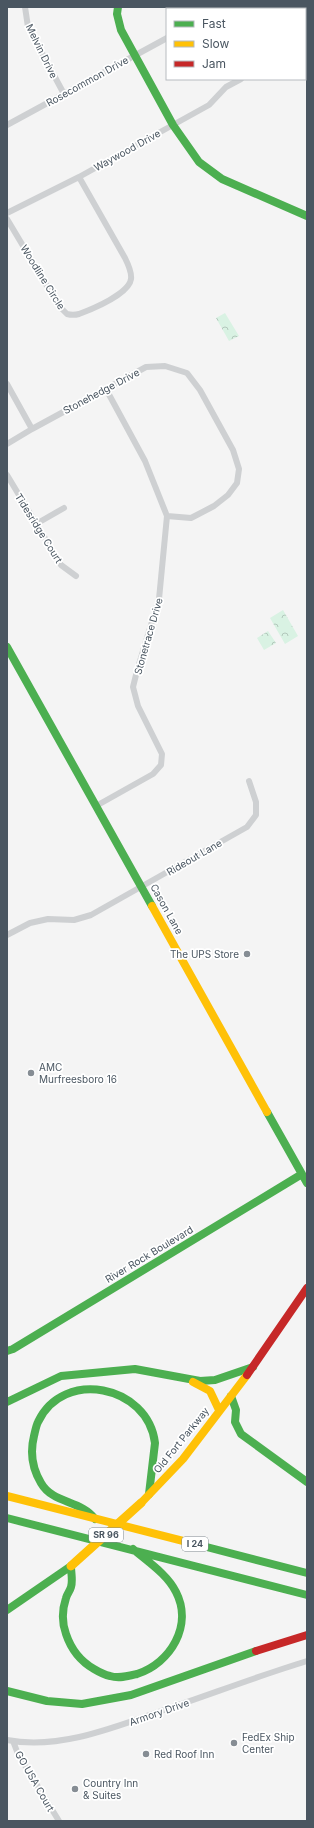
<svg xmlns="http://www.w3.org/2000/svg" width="314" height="1828" font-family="Inter,sans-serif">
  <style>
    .park { fill: url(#park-crowns) }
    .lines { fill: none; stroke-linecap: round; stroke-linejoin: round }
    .street { stroke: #ced0d2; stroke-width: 6 }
    .fast { stroke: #4caf50; stroke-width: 8 }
    .slow { stroke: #ffc107; stroke-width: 8 }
    .jam { stroke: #c62828; stroke-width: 8 }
    .slow-bridge { stroke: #ffc107; stroke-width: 9 }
    .poi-dot { fill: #868d94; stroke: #fff; stroke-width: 1.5 }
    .labels { text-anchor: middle; stroke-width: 3.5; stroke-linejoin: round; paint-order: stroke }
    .shield { fill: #fff; stroke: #808990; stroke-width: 1 }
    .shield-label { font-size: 9px; font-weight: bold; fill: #4a5661 }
    .street-label { font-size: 10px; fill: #4a5661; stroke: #fff }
    .poi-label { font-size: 10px; fill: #4a5661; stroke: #fff; text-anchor: start }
  </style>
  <defs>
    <pattern id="park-crowns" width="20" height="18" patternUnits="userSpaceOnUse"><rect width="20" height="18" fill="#d9f2e3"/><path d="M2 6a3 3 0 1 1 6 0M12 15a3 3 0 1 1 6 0" fill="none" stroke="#b2c7bb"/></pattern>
  </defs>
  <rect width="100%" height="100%" fill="#f4f4f4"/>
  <path class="park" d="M 225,313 L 239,336 L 229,341 L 216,318 Z
    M 283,610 L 298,636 L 285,644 L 270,618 Z
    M 268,631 L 276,643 L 264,650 L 257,638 Z"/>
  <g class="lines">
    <path class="street" d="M 25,7 L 28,27 L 64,94
      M 223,9 L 227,7
      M 305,44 L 307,43
      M 7,125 L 167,38
      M 7,213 L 79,177 L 209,105 L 226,87 L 241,79
      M 7,219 L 59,306 L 67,314 C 71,315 75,315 79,314 C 92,309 129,294 131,279 C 132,272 128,264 125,258 L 79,177
      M 7,384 L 32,429
      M 7,444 L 32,429 L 146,367 L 165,366 L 187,373 L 200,390 L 233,450 L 239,469 L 237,483 L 228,495 L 214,506 L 191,518 L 167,516
      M 7,475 L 61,565 L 76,576
      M 36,524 L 64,508
      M 96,806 L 153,774 L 161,765 L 162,754 L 138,706 L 133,687 L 137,671 L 159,599 L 167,516 L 145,461 L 106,389
      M 7,935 L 30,923 L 48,919 L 74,920 L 91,915 L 247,827 L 256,815 L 256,802 L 249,781
      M 7,1740 C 58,1750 113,1728 161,1711 C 209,1695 258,1676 307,1661
      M 13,1741 L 18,1754 L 59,1821"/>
    <path class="fast" d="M 118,7 L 117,14 L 121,30 L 173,125 L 199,162 L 222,179 L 307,216
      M 7,647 L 152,906
      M 267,1112 L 307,1183
      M 7,1351 L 13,1349 L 302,1174
      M 231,1396 L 236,1410 L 235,1422 L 241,1434 L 307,1482
      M 7,1402 L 61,1376 L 135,1369 L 200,1381 L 215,1380 L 253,1367
      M 7,1518 L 307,1595
      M 95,1519 C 81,1500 53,1504 41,1483 C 32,1468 30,1452 34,1436 C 35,1432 36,1426 38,1422 C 63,1368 148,1385 155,1443 L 149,1494
      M 199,1545 L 307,1573
      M 71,1566 C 71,1573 73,1581 71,1587 C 70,1591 67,1594 66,1598 C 62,1610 62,1623 66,1634 C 71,1649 80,1661 94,1669 C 99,1672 105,1675 110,1676 C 119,1679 129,1676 137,1674 C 171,1663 193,1625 176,1592 C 167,1574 148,1562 133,1549
      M 7,1610 L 71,1566
      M 7,1691 L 47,1701 L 82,1704 L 131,1695 L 256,1651"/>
    <path class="slow" d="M 152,906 L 267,1112
      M 193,1382 L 210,1391 L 219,1410
      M 7,1496 L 199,1545
      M 141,1503 L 183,1459 L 247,1375"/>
    <path class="jam" d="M 247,1375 L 307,1288
      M 256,1651 L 307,1635"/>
    <path class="slow-bridge" d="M 71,1566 L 141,1503"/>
  </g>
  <g class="poi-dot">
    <circle cx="247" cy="954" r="4"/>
    <circle cx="31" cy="1073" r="4"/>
    <circle cx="234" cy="1743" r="4"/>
    <circle cx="146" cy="1754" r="4"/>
    <circle cx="75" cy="1789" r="4"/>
  </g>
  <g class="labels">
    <g class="shield">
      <rect x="89" y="1528" width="34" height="14" rx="3"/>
      <rect x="182" y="1537" width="26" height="14" rx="3"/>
    </g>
    <g class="shield-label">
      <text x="106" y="1538">SR 96</text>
      <text x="195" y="1547">I 24</text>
    </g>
    <g class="street-label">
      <text transform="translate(42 51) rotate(64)" y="4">Melvin Drive</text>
      <text transform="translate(87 81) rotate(-29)" y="4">Rosecommon Drive</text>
      <text transform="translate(127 150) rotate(-29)" y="4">Waywood Drive</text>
      <text transform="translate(43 277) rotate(58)" y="4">Woodline Circle</text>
      <text transform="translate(101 391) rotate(-28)" y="4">Stonehedge Drive</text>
      <text transform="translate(39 528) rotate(58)" y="4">Tidesridge Court</text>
      <text transform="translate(148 636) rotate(-74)" y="4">Stonetrace Drive</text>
      <text transform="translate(194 857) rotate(-30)" y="4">Rideout Lane</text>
      <text transform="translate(167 909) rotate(61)" y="4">Cason Lane</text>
      <text transform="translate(149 1254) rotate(-31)" y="4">River Rock Boulevard</text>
      <text transform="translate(181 1440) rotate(-51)" y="4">Old Fort Parkway</text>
      <text transform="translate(159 1712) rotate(-19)" y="4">Armory Drive</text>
      <text transform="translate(35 1781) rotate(60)" y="4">GO USA Court</text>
    </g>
    <g class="poi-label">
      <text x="239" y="958" text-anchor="end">The UPS Store</text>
      <text x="39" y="1071">AMC<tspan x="39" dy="12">Murfreesboro 16</tspan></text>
      <text x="242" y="1741">FedEx Ship<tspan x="242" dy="12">Center</tspan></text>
      <text x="154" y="1758">Red Roof Inn</text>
      <text x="83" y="1787">Country Inn<tspan x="83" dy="12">&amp; Suites</tspan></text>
    </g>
  </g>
  <rect width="314" height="1828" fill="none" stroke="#4a5661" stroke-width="16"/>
  <rect x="166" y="8" width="140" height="72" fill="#ffffff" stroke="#b7bbc0"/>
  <rect x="174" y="21" width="20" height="6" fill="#4caf50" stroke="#b7bbc0"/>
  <text x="202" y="28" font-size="12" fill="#4a5661">Fast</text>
  <rect x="174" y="41" width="20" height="6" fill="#ffc107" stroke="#b7bbc0"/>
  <text x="202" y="48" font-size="12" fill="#4a5661">Slow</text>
  <rect x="174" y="61" width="20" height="6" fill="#c62828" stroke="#b7bbc0"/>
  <text x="202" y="68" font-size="12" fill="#4a5661">Jam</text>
</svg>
